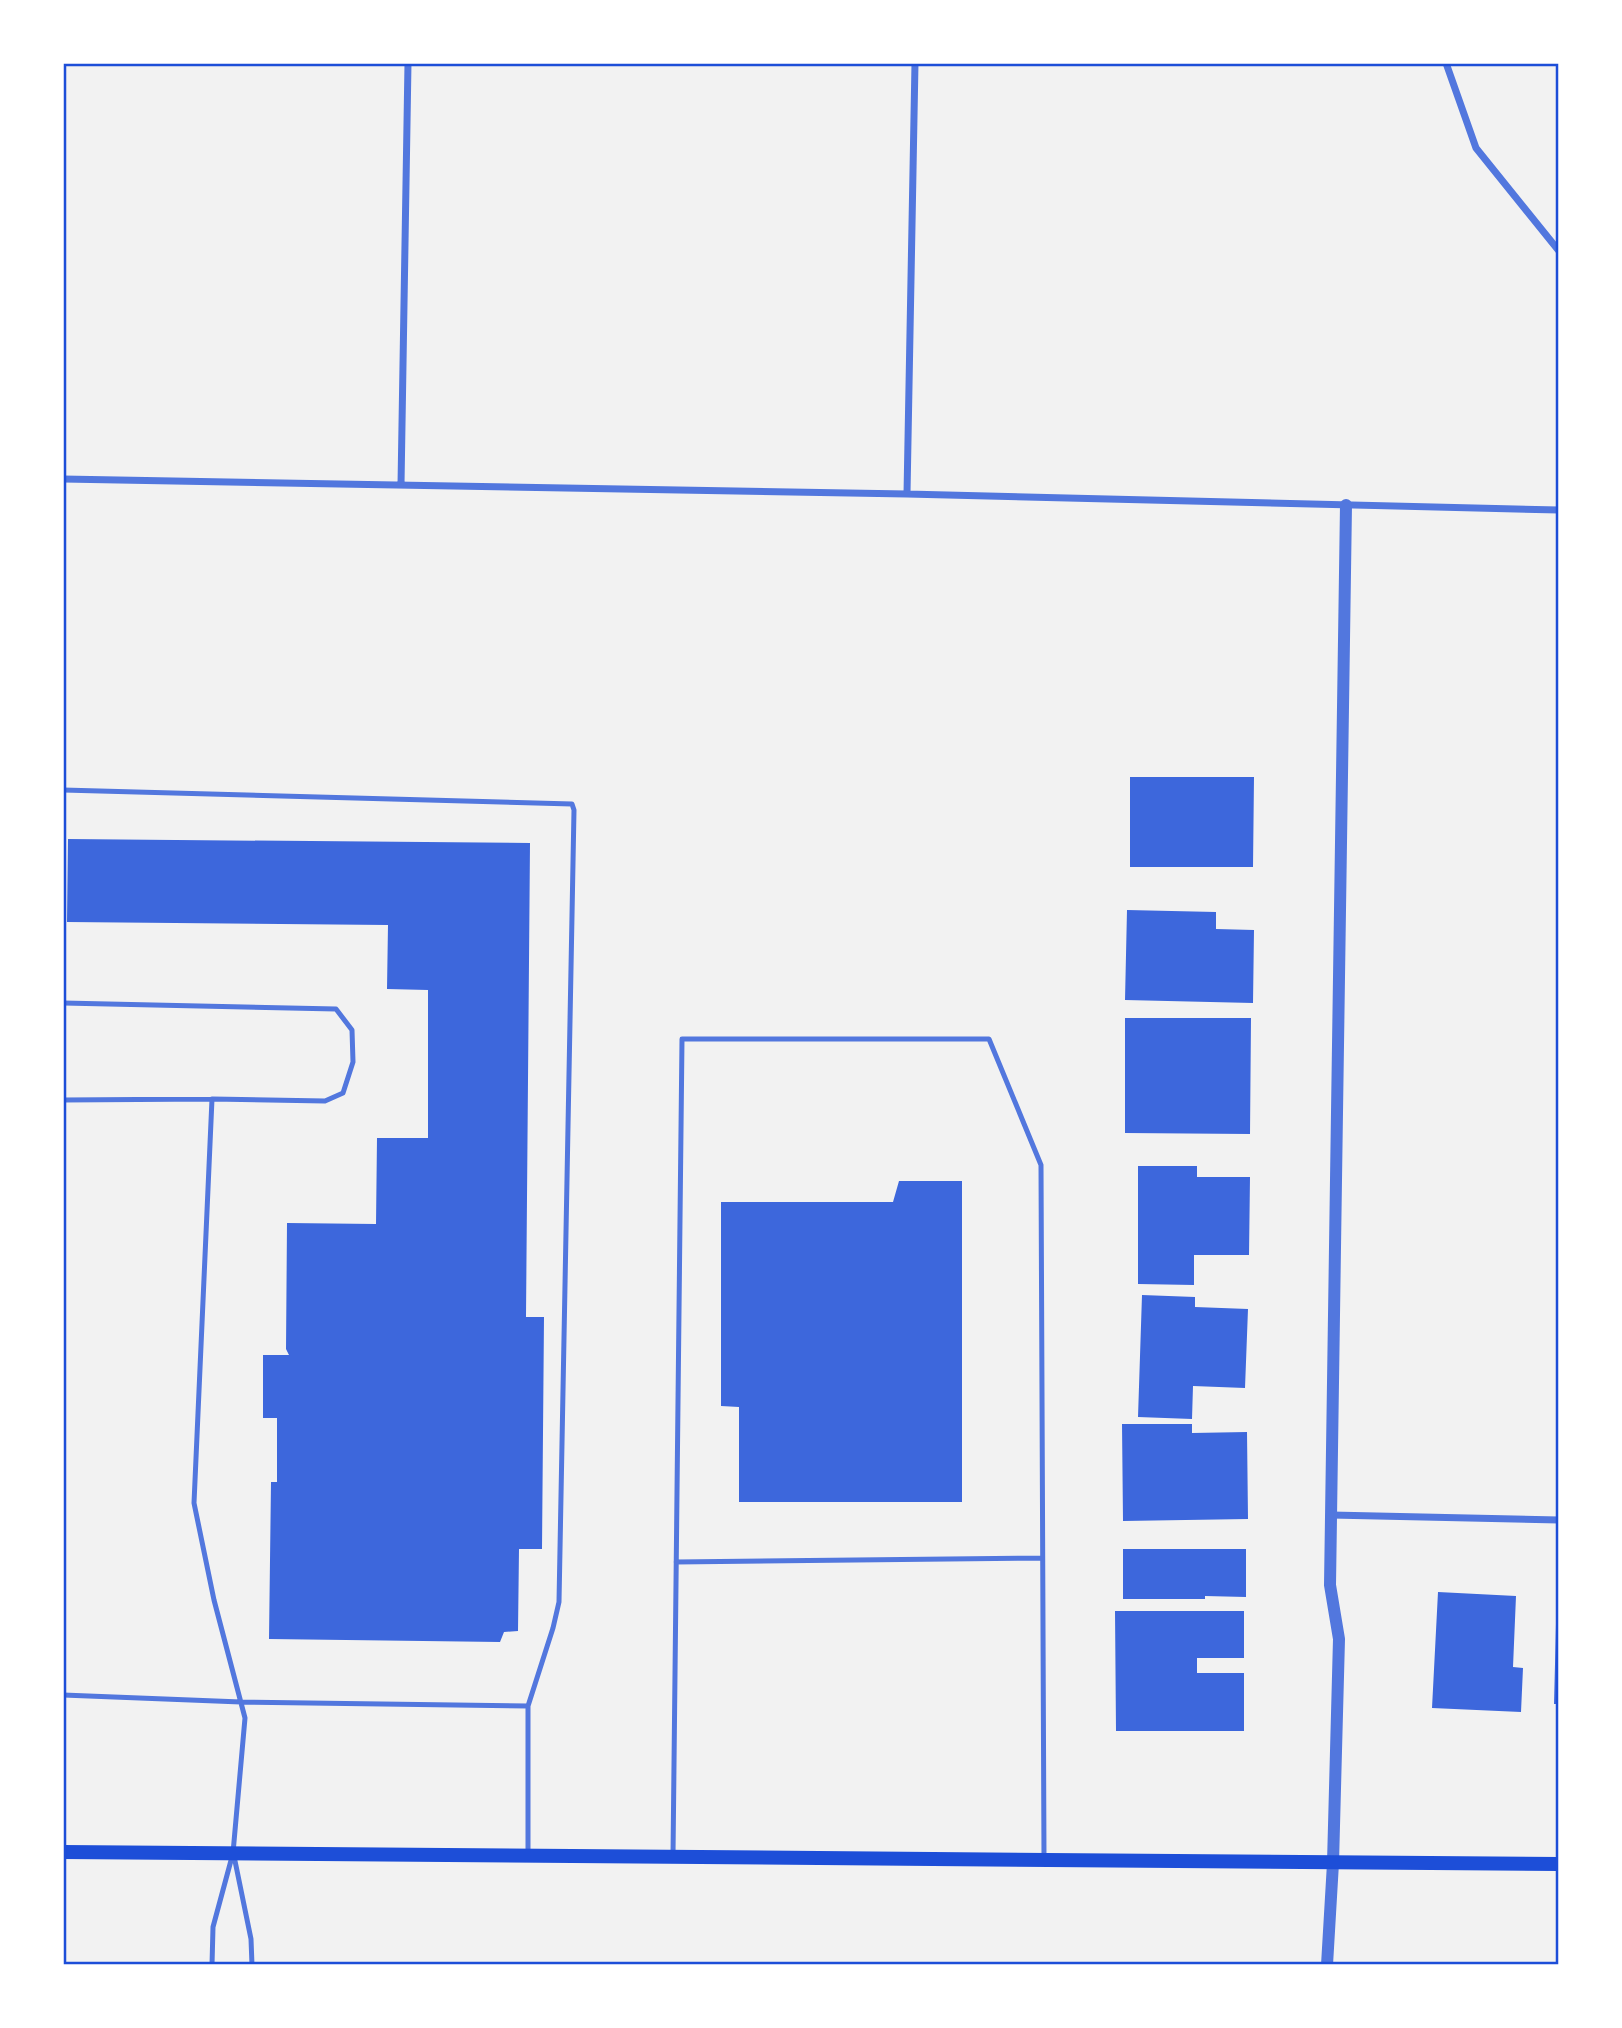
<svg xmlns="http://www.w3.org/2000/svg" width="1622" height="2028" font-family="Merriweather,serif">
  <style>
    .building { fill: #3d67dc }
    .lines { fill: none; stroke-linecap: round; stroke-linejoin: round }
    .service { stroke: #5277de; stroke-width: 5 }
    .minor { stroke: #5277de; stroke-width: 7 }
    .tertiary { stroke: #5277de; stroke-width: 12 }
    .secondary { stroke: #1d4ed8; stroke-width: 14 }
    .neatline { fill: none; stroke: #1d4ed8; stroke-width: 2.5 }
  </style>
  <rect width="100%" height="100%" fill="#f2f2f2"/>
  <path class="building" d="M 1130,777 L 1254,777 L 1253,867 L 1130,867 Z
    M 68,839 L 530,843 L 526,1317 L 544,1317 L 542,1549 L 519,1549 L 518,1631 L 504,1632 L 500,1642 L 269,1639 L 271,1482 L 277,1482 L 277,1418 L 263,1418 L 263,1355 L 289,1355 L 286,1349 L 287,1223 L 376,1224 L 377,1138 L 428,1138 L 428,990 L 387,989 L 388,925 L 67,922 Z
    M 1127,910 L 1216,912 L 1216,929 L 1254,930 L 1253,1003 L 1125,1000 Z
    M 1125,1018 L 1251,1018 L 1250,1134 L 1125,1133 Z
    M 1138,1166 L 1197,1166 L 1197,1177 L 1250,1177 L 1249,1255 L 1194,1255 L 1194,1285 L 1138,1284 Z
    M 899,1181 L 962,1181 L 962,1502 L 739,1502 L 739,1407 L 721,1406 L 721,1202 L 893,1202 Z
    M 1142,1295 L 1195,1297 L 1195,1307 L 1248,1309 L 1245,1388 L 1193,1386 L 1192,1419 L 1138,1417 Z
    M 1122,1424 L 1192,1424 L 1192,1433 L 1247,1432 L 1248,1519 L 1123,1521 Z
    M 1123,1549 L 1246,1549 L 1246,1597 L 1205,1596 L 1205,1599 L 1123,1599 Z
    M 1438,1592 L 1516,1596 L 1513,1667 L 1523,1668 L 1521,1712 L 1432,1708 Z
    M 1115,1611 L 1244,1611 L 1244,1658 L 1197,1658 L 1197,1673 L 1244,1673 L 1244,1731 L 1116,1731 Z
    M 1556,1624 L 1559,1624 L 1559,1704 L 1554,1704 Z"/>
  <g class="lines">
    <path class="service" d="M 63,790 L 572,804 L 574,810 L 559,1602 L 553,1628 L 528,1706
      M 63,1003 L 336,1009 L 352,1030 L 353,1062 L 343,1093 L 325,1101 L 212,1099
      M 63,1100 L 212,1099 L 194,1503 L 214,1600 L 245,1718 L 233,1853 L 213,1927 L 212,1965
      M 676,1562 L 1042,1558
      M 63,1695 L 241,1702 L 528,1706 L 528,1854
      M 234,1856 L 251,1939 L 252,1965
      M 673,1856 L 682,1039 L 989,1039 L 1041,1165 L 1044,1858"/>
    <path class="minor" d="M 1446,63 L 1476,148 L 1559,251
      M 63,479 L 907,494 L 1559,510
      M 401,485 L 408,63
      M 907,494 L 915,63
      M 1331,1515 L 1559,1520"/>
    <path class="tertiary" d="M 1327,1965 L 1333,1863 L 1339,1639 L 1330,1585 L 1346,505"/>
    <path class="secondary" d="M 63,1852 L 1559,1864"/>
  </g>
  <rect width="1622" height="2028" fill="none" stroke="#ffffff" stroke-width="130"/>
  <rect x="65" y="65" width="1492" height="1898" class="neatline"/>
</svg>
